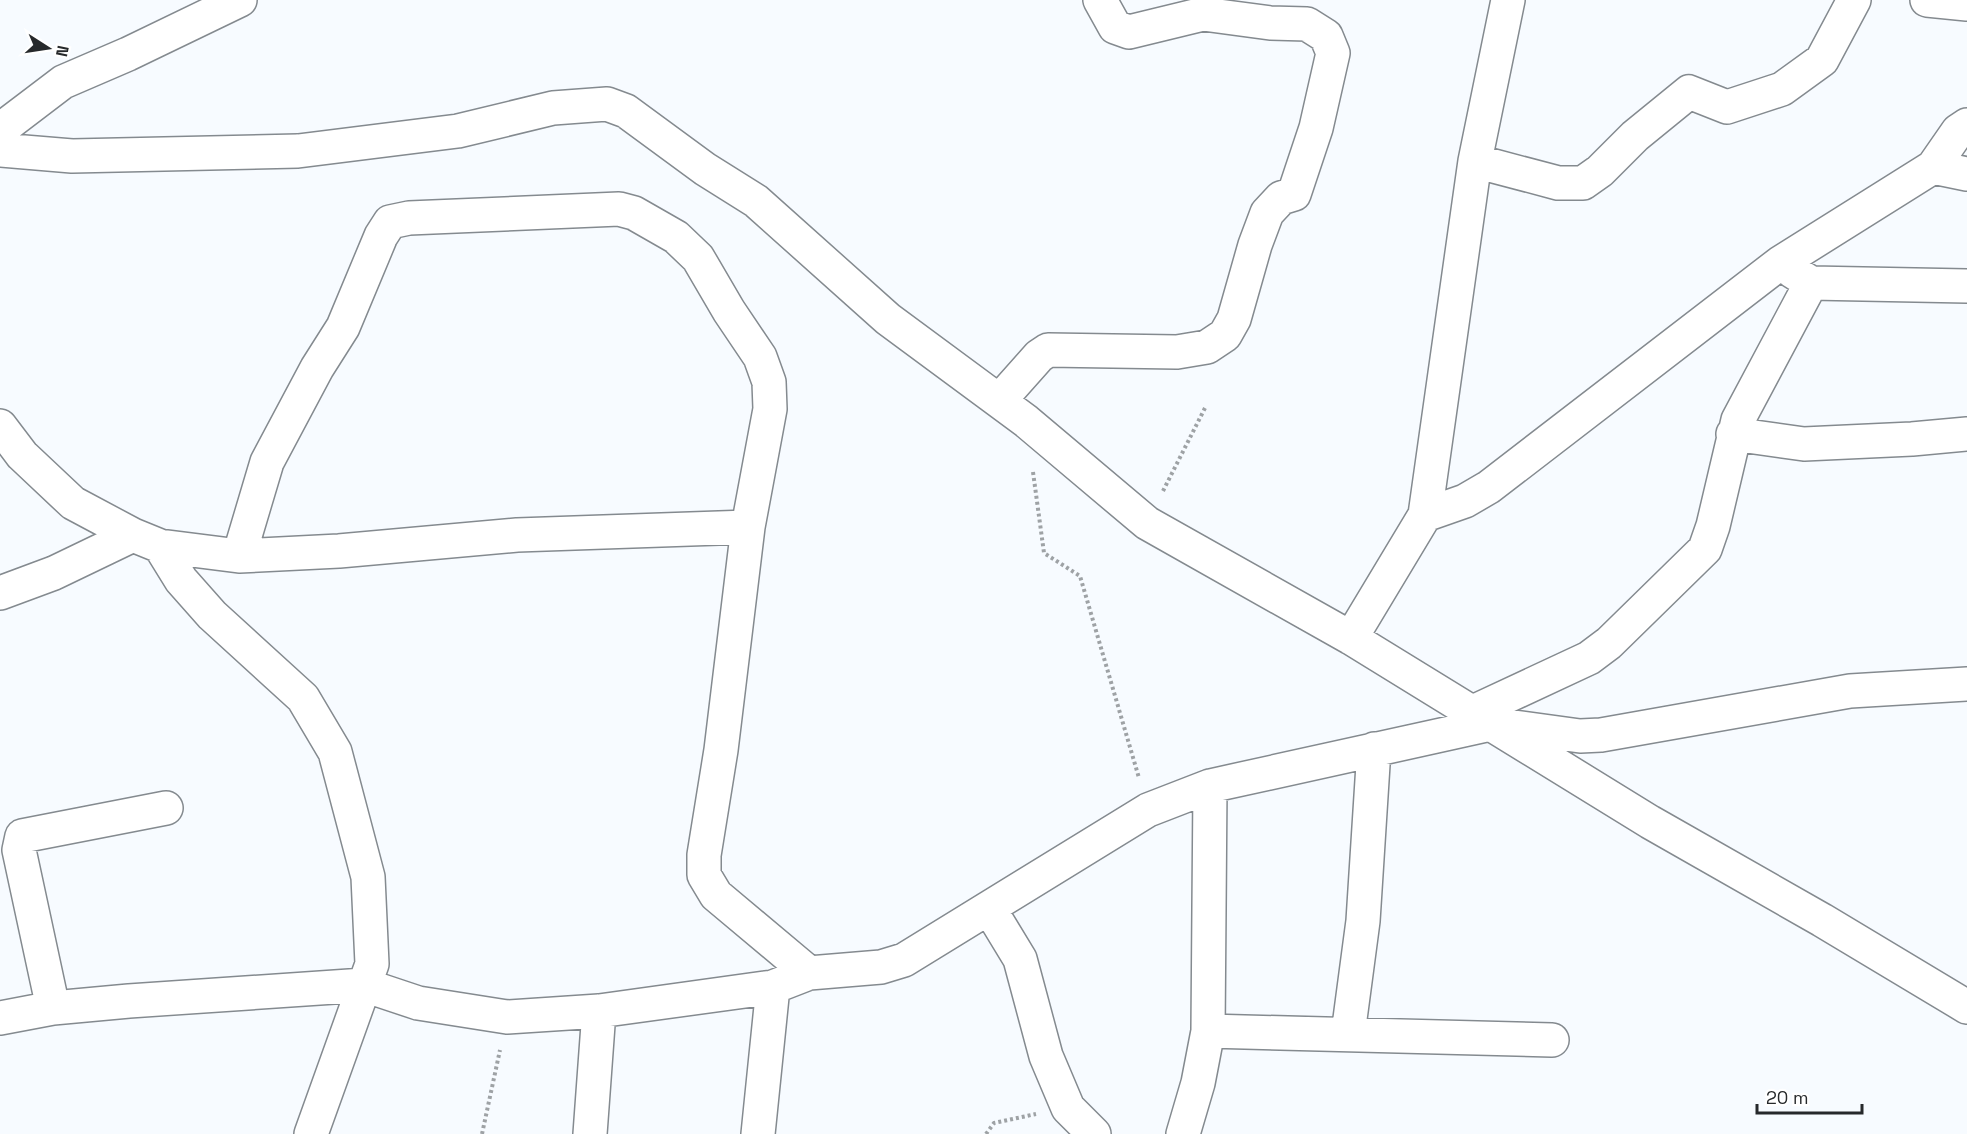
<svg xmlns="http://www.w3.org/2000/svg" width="1967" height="1134" font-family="'Space Grotesk',sans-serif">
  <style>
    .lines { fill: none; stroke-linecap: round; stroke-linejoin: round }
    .street-casing { stroke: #848a8f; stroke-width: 36 }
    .path { stroke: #9ea2a5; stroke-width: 4; stroke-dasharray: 3 3; stroke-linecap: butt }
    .street { stroke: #fff; stroke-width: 33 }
  </style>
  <rect width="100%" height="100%" fill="#f7fbff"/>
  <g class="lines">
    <defs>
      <path id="street" d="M 1927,0 L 1967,4
        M 0,130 L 63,82 L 128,54 L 240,0
        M 0,150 L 72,156 L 298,151 L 458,131 L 553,108 L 607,104 L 626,111 L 705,169 L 756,201 L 888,319 L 1026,421 L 1147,523 L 1351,638 L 1650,822 L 1822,920 L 1967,1007
        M 1475,161 L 1558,183 L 1583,183 L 1600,171 L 1635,136 L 1689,92 L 1727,107 L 1782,89 L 1822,60 L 1854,0
        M 1933,167 L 1967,174
        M 1792,271 L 1811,283 L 1967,286
        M 999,401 L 1039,356 L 1048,350 L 1177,352 L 1207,347 L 1225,335 L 1234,319 L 1255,245 L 1267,213 L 1281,198 L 1294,194 L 1316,128 L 1333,53 L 1326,36 L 1307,24 L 1270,23 L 1203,14 L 1129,32 L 1115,27 L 1100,0
        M 0,426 L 22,455 L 73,503 L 133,535 L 160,546 L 239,556 L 339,551 L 517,535 L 748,527
        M 1733,434 L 1804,444 L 1912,439 L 1967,434
        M 1425,515 L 1475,161 L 1508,0
        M 160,546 L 181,580 L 212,615 L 303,698 L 335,752 L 368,877 L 372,964 L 311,1134
        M 239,556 L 267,462 L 317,368 L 343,327 L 381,236 L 390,222 L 409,218 L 619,209 L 634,213 L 676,237 L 698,258 L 729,311 L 760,357 L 769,382 L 770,409 L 748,527 L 721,750 L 704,855 L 704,875 L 716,895 L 809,973
        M 0,593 L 54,573 L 133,535
        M 1351,638 L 1425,515 L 1465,501 L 1489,487 L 1780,263 L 1933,167 L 1958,131 L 1967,125
        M 1471,713 L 1589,658 L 1609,643 L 1705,549 L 1713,526 L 1738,420 L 1811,283
        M 989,908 L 1020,959 L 1046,1056 L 1068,1108 L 1094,1134
        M 53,1008 L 19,850 L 22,836 L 166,808
        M 0,1018 L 53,1008 L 129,1001 L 364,985 L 418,1003 L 507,1017 L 599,1011 L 773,987 L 809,973 L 881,967 L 904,960 L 1148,810 L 1210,786 L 1491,724 L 1580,736 L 1601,735 L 1850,691 L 1967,684
        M 1208,1031 L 1552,1040
        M 1348,1034 L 1363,921 L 1374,749
        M 590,1134 L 599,1011
        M 758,1134 L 773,987
        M 1183,1134 L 1198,1083 L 1208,1031 L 1210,786"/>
    </defs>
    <use href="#street" class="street-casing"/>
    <path class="path" d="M 1033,472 L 1044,553 L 1080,576 L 1139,778
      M 1163,491 L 1206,406
      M 482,1134 L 500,1050
      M 986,1134 L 994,1123 L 1036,1114"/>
    <use href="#street" class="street"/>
  </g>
  <g transform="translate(48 48) rotate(102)" stroke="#ffffff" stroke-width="4.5" paint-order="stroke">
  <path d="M0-4.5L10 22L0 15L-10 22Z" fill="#26292b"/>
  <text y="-9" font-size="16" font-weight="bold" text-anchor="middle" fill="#26292b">N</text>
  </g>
  <path d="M1757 1104v9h105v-9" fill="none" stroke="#26292b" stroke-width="3"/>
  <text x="1766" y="1104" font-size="18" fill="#26292b" stroke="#ffffff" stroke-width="4.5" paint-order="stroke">20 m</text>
</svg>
